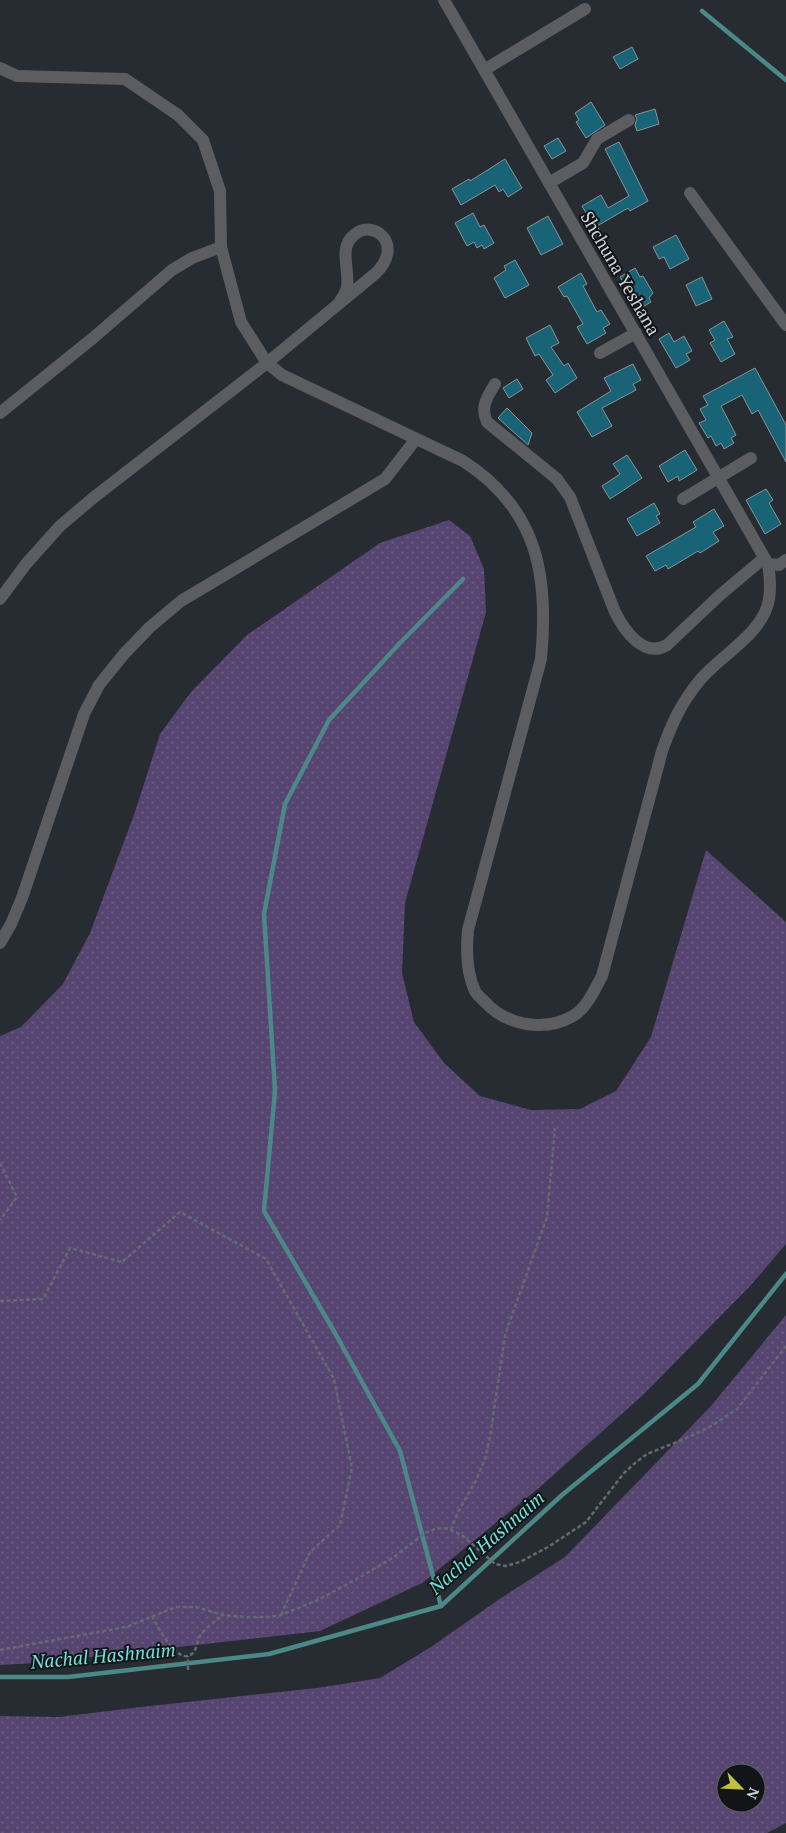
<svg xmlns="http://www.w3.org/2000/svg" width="786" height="1833" font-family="'PT Serif',serif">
	<defs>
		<pattern id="grass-dots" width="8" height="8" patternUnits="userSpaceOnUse" patternTransform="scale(1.25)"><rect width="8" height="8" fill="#564571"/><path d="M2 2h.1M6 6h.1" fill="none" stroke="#6d5f84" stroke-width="1.8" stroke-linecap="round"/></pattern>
	</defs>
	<rect width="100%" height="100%" fill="#262c32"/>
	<g fill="url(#grass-dots)" fill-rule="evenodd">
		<path d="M 449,520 L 470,536 L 484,569 L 486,612 L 405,903 L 402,973 L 414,1022 L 444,1063 L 480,1096 L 531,1110 L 580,1109 L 616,1091 L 651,1037 L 706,850 L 786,922 L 786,1244 L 751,1285 L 644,1394 L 540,1487 L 422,1583 L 320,1631 L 38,1663 L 0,1665 L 0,1036 L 21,1027 L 63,984 L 90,933 L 135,812 L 160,734 L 191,692 L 247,635 L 380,543 Z"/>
		<path d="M 786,1315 L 786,1823 L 767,1833 L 0,1833 L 0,1716 L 59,1717 L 141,1707 L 317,1688 L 380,1678 L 431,1647 L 501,1598 L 565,1557 L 711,1406 ZM 726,1773 L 756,1773 L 756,1803 L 726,1803 Z"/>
	</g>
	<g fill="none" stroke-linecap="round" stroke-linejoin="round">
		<g stroke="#4c8887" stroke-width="4.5">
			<path d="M 702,11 L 786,80"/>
			<path d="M 441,1606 L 400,1451 L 335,1333 L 264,1211 L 275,1091 L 264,914 L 285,804 L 329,720 L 399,644 L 463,579"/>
			<path d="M 0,1677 L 68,1677 L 269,1654 L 441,1606 L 562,1495 L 698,1384 L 786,1274"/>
		</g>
	</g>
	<g fill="#186375" stroke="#899397">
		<path d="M 632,47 L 638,59 L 620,69 L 613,57 Z"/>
		<path d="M 591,102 L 605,125 L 586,138 L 576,122 L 579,120 L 575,113 Z"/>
		<path d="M 655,109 L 659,124 L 637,131 L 635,125 L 637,119 L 635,115 Z"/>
		<path d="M 558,138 L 566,151 L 552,159 L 544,146 Z"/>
		<path d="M 619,142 L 648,201 L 630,211 L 628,208 L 597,226 L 611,250 L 602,255 L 582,220 L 588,216 L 582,206 L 601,195 L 608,208 L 629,196 L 605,149 Z"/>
		<path d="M 505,159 L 522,188 L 508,197 L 503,189 L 499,192 L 495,185 L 461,205 L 452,189 L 469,179 L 470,181 Z"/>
		<path d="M 473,213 L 480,227 L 484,225 L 494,243 L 484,249 L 482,245 L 477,248 L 474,242 L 467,246 L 455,223 Z"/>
		<path d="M 548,216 L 563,244 L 541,255 L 527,228 Z"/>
		<path d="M 676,235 L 689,259 L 670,269 L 664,257 L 659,259 L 653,247 Z"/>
		<path d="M 515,260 L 529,285 L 505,298 L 494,278 L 506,270 L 504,266 Z"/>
		<path d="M 635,268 L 640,277 L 643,276 L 653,293 L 649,298 L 651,302 L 639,309 L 620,277 Z"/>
		<path d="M 581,273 L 587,284 L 583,286 L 597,312 L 601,310 L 610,324 L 603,328 L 606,333 L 587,344 L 577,327 L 583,324 L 567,296 L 564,297 L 558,287 Z"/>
		<path d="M 702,277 L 712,299 L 696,306 L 686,285 Z"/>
		<path d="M 724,321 L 733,337 L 727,339 L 735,354 L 721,362 L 710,343 L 715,340 L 709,330 Z"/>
		<path d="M 550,325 L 559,343 L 551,347 L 564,366 L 568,363 L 577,378 L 555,393 L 546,380 L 553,375 L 539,354 L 535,356 L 526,338 Z"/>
		<path d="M 669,333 L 674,342 L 684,336 L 692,351 L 686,354 L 690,360 L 676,368 L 659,339 Z"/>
		<path d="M 633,364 L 641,380 L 633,384 L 636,390 L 602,408 L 612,426 L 592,437 L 577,412 L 611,391 L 604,378 Z"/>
		<path d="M 755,368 L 786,425 L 786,462 L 758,410 L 752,414 L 742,395 L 721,406 L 736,435 L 731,438 L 734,443 L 724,449 L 721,443 L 716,446 L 711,436 L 708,438 L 699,423 L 706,420 L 700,409 L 708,405 L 703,396 Z"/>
		<path d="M 517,379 L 523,389 L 509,398 L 503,388 Z"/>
		<path d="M 507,408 L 532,433 L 528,445 L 498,418 Z"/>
		<path d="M 685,450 L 697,470 L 679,481 L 678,476 L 668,482 L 659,466 Z"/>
		<path d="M 627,455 L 642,478 L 610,499 L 602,486 L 620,474 L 613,464 Z"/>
		<path d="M 766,489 L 773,500 L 769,503 L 781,524 L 765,534 L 746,500 Z"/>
		<path d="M 654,503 L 660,514 L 656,516 L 660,523 L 637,536 L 627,519 Z"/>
		<path d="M 714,509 L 724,526 L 713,532 L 719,541 L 700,553 L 698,551 L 668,569 L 666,565 L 655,571 L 646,556 L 696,527 L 693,522 Z"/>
	</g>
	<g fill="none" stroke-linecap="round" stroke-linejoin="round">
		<g stroke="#656a6f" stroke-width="2.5" stroke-dasharray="4 2.5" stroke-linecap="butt">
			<path d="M 0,1163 L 17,1197 L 0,1220"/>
			<path d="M 0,1301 L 43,1299 L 70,1248 L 122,1262 L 180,1212 L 266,1259 L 334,1379 L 352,1468 L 340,1525 L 310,1552 L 281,1615"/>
			<path d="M 451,1530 L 457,1514 L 476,1480 L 485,1459 L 490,1437 L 505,1335 L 547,1217 L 555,1128"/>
			<path d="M 152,1616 C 157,1625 178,1668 193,1653 C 197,1649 197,1641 200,1636 C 206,1627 216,1621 223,1615"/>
			<path d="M 0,1650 L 126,1627 L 176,1607 L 196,1607 L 223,1615 L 247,1617 L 270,1617 L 281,1615 L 318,1600 L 362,1576 L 394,1557 L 425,1533 L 435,1529 L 444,1528 L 451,1530 L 463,1536 L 495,1564 L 506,1566 L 520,1562 L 548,1547 L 586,1522 L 624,1473 L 635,1463 L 647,1454 L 689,1437 L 713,1425 L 737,1409 L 786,1346"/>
			<path d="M 188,1670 L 188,1656"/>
		</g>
		<g stroke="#5c5d61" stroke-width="12">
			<path d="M 0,68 L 17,76 L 125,79 L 178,115 L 203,140 L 220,191 L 221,247 L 241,322 L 267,363 L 282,375 L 463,461 C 538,509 549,576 541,659 L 468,930 C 466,951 466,972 475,991 C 477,995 482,999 485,1002 C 507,1026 545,1032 573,1016 C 587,1008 595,989 602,976 L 662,751 C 672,723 681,703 700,680 C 721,655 764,633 769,599 C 771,587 770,576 768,564 L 444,0"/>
			<path d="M 484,70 L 585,9"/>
			<path d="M 549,183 L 583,163 L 597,139 L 629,120"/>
			<path d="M 690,193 L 786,325"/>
			<path d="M 600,353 L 636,333"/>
			<path d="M 495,384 C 487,397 480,407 487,422 L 557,479 L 570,497 L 615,612 C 624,630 644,659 667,645 L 720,595 L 764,558"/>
			<path d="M 0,413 L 93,338 L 172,270 L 192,258 L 221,247"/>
			<path d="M 683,499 L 751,458"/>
			<path d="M 768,564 L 779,565 L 786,560"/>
			<path d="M 0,599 L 26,564 L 60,526 L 93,498 L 267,363 L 376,273 C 405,244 373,218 354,235 C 338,248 350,270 347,287 C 346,292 343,297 340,301"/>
			<path d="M 0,943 L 11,924 L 22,898 L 84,714 L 99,685 L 124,654 L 150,627 L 181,601 L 385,479 L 416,439"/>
		</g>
	</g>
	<g text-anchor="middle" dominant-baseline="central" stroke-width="4" stroke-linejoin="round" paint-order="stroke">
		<g font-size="18" fill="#d0d4d8" stroke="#121417">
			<text transform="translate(621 273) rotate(60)">Shchuna Yeshana</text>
		</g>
		<g font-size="19" font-style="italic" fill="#71e3dd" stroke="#121417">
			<text transform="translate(486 1542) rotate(-41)">Nachal Hashnaim</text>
			<text transform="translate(103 1655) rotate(-5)">Nachal Hashnaim</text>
		</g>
	</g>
	<g transform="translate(741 1788) rotate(114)"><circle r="24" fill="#121417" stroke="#5e6164"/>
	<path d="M0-4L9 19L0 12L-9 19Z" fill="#c1be40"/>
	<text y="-8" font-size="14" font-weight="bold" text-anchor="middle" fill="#d0d4d8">N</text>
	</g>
</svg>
